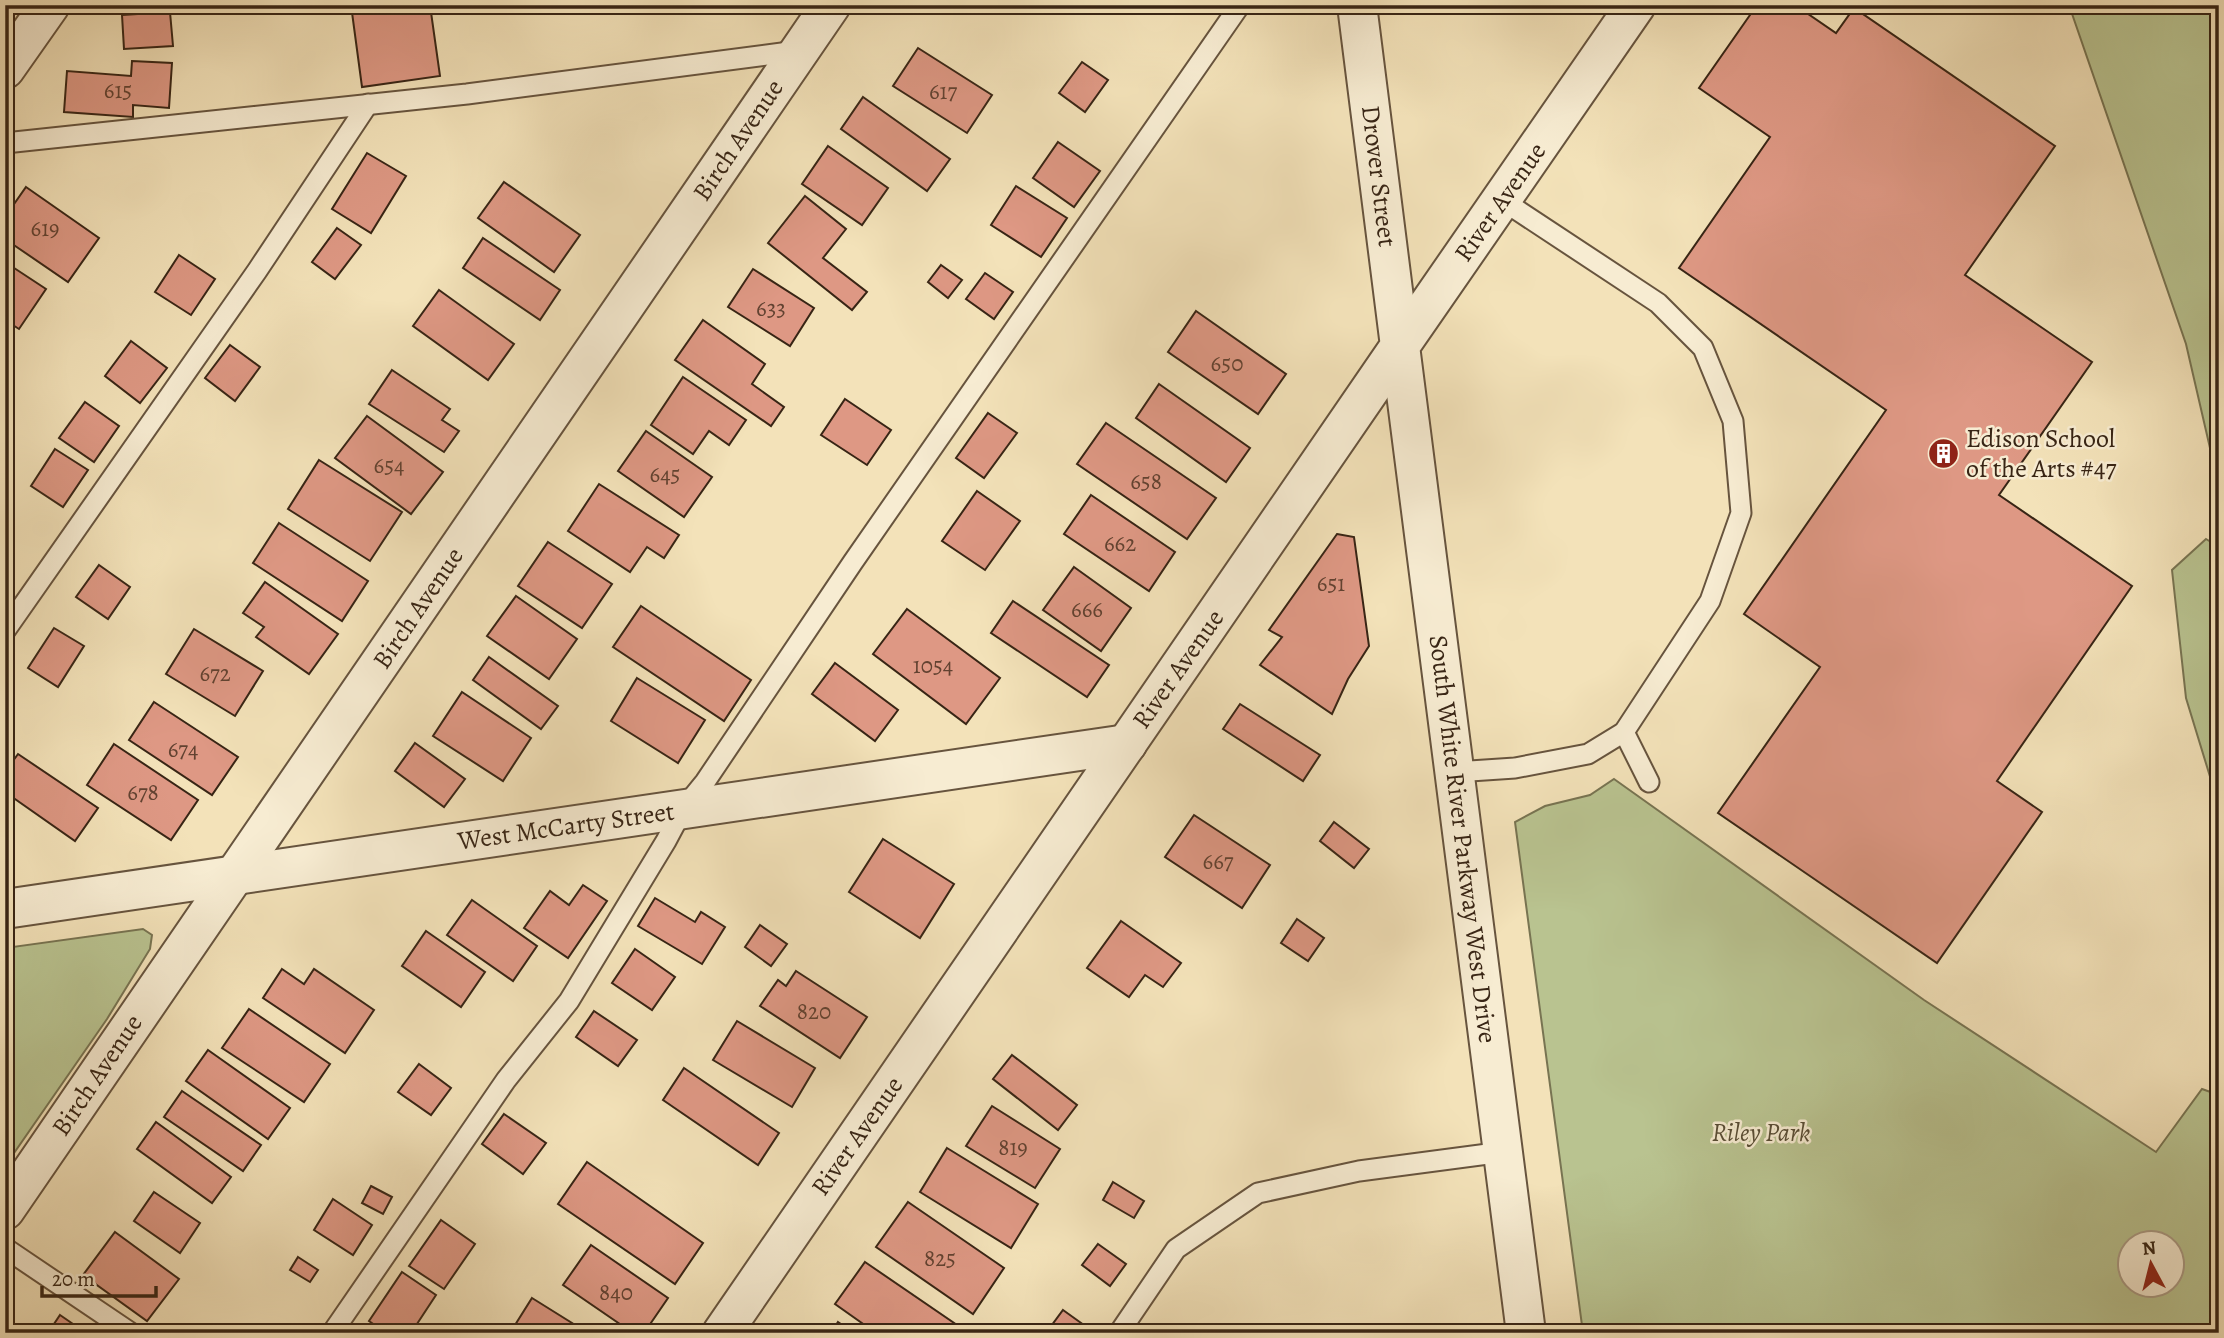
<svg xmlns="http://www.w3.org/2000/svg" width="2224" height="1338" font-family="Alegreya,serif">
	<rect width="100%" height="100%" fill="#f3e2b9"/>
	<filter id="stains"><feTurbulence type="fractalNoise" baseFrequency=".00286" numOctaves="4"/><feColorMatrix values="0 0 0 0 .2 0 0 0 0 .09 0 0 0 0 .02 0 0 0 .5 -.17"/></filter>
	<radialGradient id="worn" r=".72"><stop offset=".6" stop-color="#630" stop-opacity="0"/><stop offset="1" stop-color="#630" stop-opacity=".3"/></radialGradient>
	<g fill="#b9c390" stroke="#787452" stroke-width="2" fill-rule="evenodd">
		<path d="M 2069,5 L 2219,5 L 2219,487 L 2186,344 Z"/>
		<path d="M 2206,539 L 2219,547 L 2219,806 L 2186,698 L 2172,570 Z"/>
		<path d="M 1614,779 L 1924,1000 L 2156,1152 L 2202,1089 L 2219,1095 L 2219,1333 L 1583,1333 L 1515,822 L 1545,806 L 1590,795 ZM 2130,1244 L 2172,1244 L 2172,1286 L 2130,1286 Z"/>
		<path d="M 143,929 L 152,935 L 150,949 L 107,1019 L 5,1166 L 5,948 Z"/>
	</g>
	<g fill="#de9884" stroke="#382515" stroke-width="2">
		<path d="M 351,5 L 430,5 L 440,76 L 362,87 Z"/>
		<path d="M 1757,5 L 1795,5 L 1836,33 L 1854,8 L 2055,146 L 1965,275 L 2092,362 L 1999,495 L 2132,586 L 1997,781 L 2042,812 L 1937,963 L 1718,813 L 1820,667 L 1744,614 L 1886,410 L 1679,268 L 1770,137 L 1699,88 Z"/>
		<path d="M 170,12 L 173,46 L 124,49 L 122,15 Z"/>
		<path d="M 918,48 L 992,95 L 967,133 L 893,86 Z"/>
		<path d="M 132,61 L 172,63 L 169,108 L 133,105 L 133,117 L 64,112 L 67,71 L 131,76 Z"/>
		<path d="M 1082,62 L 1108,80 L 1085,112 L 1059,93 Z"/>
		<path d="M 863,97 L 950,159 L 927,191 L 841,129 Z"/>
		<path d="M 1058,142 L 1100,171 L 1074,207 L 1033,178 Z"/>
		<path d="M 828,146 L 888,188 L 862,225 L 802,184 Z"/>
		<path d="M 367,153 L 406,176 L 371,233 L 332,209 Z"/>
		<path d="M 504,182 L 580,235 L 554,272 L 478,218 Z"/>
		<path d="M 1016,186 L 1067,218 L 1041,257 L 991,225 Z"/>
		<path d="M 26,187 L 99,238 L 68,282 L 5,239 L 5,217 Z"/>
		<path d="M 805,196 L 846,229 L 823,258 L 867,292 L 852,310 L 768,243 Z"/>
		<path d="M 337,228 L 361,245 L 335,279 L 312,262 Z"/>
		<path d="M 483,238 L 560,290 L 540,320 L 463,268 Z"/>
		<path d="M 179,255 L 215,279 L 191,315 L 155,292 Z"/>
		<path d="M 5,262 L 46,289 L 19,329 L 5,320 Z"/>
		<path d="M 941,265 L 962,280 L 948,298 L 928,282 Z"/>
		<path d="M 753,269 L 814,308 L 790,346 L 728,307 Z"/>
		<path d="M 985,273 L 1013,292 L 994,319 L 966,299 Z"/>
		<path d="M 439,290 L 514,344 L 488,380 L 413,326 Z"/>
		<path d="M 1196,311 L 1286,374 L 1258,414 L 1168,352 Z"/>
		<path d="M 703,320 L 765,364 L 752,384 L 784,407 L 771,426 L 675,360 Z"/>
		<path d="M 131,341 L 167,368 L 140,403 L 105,376 Z"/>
		<path d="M 230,345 L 260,367 L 235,401 L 205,378 Z"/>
		<path d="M 392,370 L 450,409 L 442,420 L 459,431 L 444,452 L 369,404 Z"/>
		<path d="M 683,377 L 746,420 L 729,445 L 709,431 L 693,454 L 651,425 Z"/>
		<path d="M 1159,384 L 1250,448 L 1226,482 L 1136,418 Z"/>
		<path d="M 845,399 L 891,430 L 867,465 L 821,435 Z"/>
		<path d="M 85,402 L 119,426 L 94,462 L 59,438 Z"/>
		<path d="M 988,413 L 1017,433 L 984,478 L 956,458 Z"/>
		<path d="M 367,416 L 443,472 L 411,514 L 335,458 Z"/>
		<path d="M 1106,423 L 1216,498 L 1187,539 L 1077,464 Z"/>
		<path d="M 646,431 L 712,477 L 684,517 L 618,471 Z"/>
		<path d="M 55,449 L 88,470 L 63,507 L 31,486 Z"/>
		<path d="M 319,460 L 402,512 L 370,561 L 288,509 Z"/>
		<path d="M 599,484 L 679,535 L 664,558 L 647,547 L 630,572 L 568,531 Z"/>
		<path d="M 977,491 L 1020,521 L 985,570 L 942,541 Z"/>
		<path d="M 1091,495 L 1175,552 L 1149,591 L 1064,534 Z"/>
		<path d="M 279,523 L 368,581 L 342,621 L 253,563 Z"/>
		<path d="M 1337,534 L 1354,537 L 1369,646 L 1348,679 L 1332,714 L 1260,665 L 1282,637 L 1269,630 Z"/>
		<path d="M 548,542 L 612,584 L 582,628 L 518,586 Z"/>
		<path d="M 99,565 L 130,587 L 108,619 L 76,597 Z"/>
		<path d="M 1074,567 L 1131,608 L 1101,651 L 1043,610 Z"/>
		<path d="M 265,582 L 338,634 L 309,674 L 256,637 L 264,627 L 243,613 Z"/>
		<path d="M 516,596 L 577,639 L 549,679 L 487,636 Z"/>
		<path d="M 1013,601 L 1109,665 L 1087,697 L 991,633 Z"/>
		<path d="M 641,606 L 751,680 L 724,721 L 613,647 Z"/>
		<path d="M 907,609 L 1000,678 L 966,724 L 873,654 Z"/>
		<path d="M 54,628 L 84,646 L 58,687 L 28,668 Z"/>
		<path d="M 194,629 L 263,671 L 235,716 L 166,674 Z"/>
		<path d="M 489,657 L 558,706 L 541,729 L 473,680 Z"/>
		<path d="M 835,663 L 898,710 L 875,741 L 812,694 Z"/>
		<path d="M 637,678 L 705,720 L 678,763 L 611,721 Z"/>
		<path d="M 462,692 L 531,738 L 503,781 L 433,736 Z"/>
		<path d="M 154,702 L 238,757 L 212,795 L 129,740 Z"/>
		<path d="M 1240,704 L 1320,755 L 1303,781 L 1223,729 Z"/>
		<path d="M 415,743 L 465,779 L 444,807 L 395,771 Z"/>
		<path d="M 114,744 L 198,800 L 171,840 L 87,785 Z"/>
		<path d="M 18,754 L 98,808 L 75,841 L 5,792 L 5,772 Z"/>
		<path d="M 1194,815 L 1270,865 L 1242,908 L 1165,857 Z"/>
		<path d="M 1334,822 L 1369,849 L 1354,868 L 1320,841 Z"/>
		<path d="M 883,839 L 954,884 L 920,938 L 849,892 Z"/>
		<path d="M 583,885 L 607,901 L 568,958 L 524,928 L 550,891 L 569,905 Z"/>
		<path d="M 655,898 L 695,922 L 701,912 L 725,927 L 702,964 L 638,926 Z"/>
		<path d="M 472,900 L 537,946 L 513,981 L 447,935 Z"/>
		<path d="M 1297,919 L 1324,938 L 1308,961 L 1281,943 Z"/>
		<path d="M 1121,921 L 1181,963 L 1163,987 L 1145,975 L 1129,997 L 1087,968 Z"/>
		<path d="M 760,925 L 787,944 L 771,966 L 745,947 Z"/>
		<path d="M 426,931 L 485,972 L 461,1007 L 402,966 Z"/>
		<path d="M 635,949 L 675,977 L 652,1010 L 612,983 Z"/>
		<path d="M 282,969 L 304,984 L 314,969 L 374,1010 L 345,1053 L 263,998 Z"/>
		<path d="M 796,971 L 867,1017 L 840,1058 L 760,1006 L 778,980 L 786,986 Z"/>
		<path d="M 249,1009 L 330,1064 L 304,1102 L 222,1048 Z"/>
		<path d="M 594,1011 L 637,1040 L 618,1066 L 576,1037 Z"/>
		<path d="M 737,1021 L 815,1068 L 792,1107 L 713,1060 Z"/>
		<path d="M 208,1050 L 290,1108 L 268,1139 L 186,1081 Z"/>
		<path d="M 1012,1055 L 1077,1105 L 1058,1130 L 993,1079 Z"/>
		<path d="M 419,1064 L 451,1088 L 431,1115 L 398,1092 Z"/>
		<path d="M 684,1068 L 779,1133 L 758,1165 L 663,1100 Z"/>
		<path d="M 182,1091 L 261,1145 L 243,1171 L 164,1117 Z"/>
		<path d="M 992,1106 L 1060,1149 L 1035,1188 L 966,1146 Z"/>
		<path d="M 504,1114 L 546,1143 L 523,1174 L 482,1144 Z"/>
		<path d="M 156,1122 L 231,1177 L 212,1203 L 137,1149 Z"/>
		<path d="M 947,1148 L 1038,1204 L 1011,1248 L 920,1192 Z"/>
		<path d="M 587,1162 L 703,1243 L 675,1284 L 558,1204 Z"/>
		<path d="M 1113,1182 L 1144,1201 L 1134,1218 L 1103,1200 Z"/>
		<path d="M 371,1186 L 392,1197 L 383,1214 L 362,1203 Z"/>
		<path d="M 154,1192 L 200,1223 L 180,1253 L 134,1221 Z"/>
		<path d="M 333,1199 L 372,1225 L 353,1255 L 314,1230 Z"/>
		<path d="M 908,1202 L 1004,1268 L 973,1314 L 876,1247 Z"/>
		<path d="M 441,1220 L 475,1244 L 444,1289 L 409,1266 Z"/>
		<path d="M 115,1232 L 179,1279 L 147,1321 L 83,1275 Z"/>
		<path d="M 1098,1244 L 1126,1264 L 1110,1286 L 1082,1265 Z"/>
		<path d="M 591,1245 L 668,1298 L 644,1333 L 633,1333 L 563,1285 Z"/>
		<path d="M 298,1257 L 318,1270 L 310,1282 L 290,1270 Z"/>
		<path d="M 865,1262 L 957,1325 L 951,1333 L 876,1333 L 835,1304 Z"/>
		<path d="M 402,1272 L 436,1295 L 411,1333 L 386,1333 L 369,1321 Z"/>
		<path d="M 532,1298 L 588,1333 L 510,1333 Z"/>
		<path d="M 1063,1310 L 1095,1333 L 1046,1333 Z"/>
		<path d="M 60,1315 L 86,1333 L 48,1333 Z"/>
		<path d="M 838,1322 L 854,1333 L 831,1333 Z"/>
	</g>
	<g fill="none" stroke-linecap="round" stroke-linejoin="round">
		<defs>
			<g id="service">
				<path d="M 5,143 L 467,94 L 797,51"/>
				<path d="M 5,631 L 257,271 L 368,104"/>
				<path d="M 1624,732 L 1649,782"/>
				<path d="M 1455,772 L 1515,768 L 1588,754 L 1624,732 L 1710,601 L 1741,513 L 1733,421 L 1703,348 L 1658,303 L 1502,200"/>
				<path d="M 5,1248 L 131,1333"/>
				<path d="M 332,1333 L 506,1080 L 569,1001 L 666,841 L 683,809 L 705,782 L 853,562 L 1240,5"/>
				<path d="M 1119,1333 L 1176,1249 L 1258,1193 L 1359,1171 L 1503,1152"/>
			</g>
			<g id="minor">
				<path d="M 5,69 L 50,5"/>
				<path d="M 5,909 L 1127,744"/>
				<path d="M 5,1210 L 831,5"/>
				<path d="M 722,1333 L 1400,346 L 1357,5"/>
			</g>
			<path id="tertiary" d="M 1526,1333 L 1400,346 L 1636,5"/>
		</defs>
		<use href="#service" stroke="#67543e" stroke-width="23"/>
		<use href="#minor" stroke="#67543e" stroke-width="42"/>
		<use href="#tertiary" stroke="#67543e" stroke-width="42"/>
		<use href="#service" stroke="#f7ecd2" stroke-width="19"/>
		<use href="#minor" stroke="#f7ecd2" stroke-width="38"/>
		<use href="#tertiary" stroke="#f7ecd2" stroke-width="38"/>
	</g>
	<defs>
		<symbol id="building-disc" viewBox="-11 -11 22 22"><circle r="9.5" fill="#8f2418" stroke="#f7ecd2"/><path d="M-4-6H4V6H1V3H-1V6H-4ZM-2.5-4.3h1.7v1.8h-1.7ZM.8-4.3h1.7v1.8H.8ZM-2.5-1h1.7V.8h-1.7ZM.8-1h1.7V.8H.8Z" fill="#fff"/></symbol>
	</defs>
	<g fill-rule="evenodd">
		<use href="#building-disc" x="1926" y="436" width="35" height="35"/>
	</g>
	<g text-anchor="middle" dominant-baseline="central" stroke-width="5" stroke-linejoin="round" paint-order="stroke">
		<g font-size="23" fill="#624231">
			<text x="118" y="90">615</text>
			<text x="943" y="91">617</text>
			<text x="45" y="228">619</text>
			<text x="771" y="308">633</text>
			<text x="1227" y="363">650</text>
			<text x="389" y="465">654</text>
			<text x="665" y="474">645</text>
			<text x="1146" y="481">658</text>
			<text x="1120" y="543">662</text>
			<text x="1331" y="583">651</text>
			<text x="1087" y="609">666</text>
			<text x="933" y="665">1054</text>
			<text x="215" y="673">672</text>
			<text x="183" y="749">674</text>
			<text x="143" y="792">678</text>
			<text x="1218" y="861">667</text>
			<text x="814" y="1011">820</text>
			<text x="1013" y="1147">819</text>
			<text x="940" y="1258">825</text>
			<text x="616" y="1292">840</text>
		</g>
		<g font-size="26" fill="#382515" stroke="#f7ecd2">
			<text transform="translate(738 140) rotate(-56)">Birch Avenue</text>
			<text transform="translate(1379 176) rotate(83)">Drover Street</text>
			<text transform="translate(1500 202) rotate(-55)">River Avenue</text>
			<text transform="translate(418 608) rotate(-56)">Birch Avenue</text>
			<text transform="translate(1178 669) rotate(-55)">River Avenue</text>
			<text transform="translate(566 826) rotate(-8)">West McCarty Street</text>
			<text transform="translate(1463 839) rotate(83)">South White River Parkway West Drive</text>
			<text transform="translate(97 1075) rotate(-56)">Birch Avenue</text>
			<text transform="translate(857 1136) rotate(-55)">River Avenue</text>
		</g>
		<g font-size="26" fill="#382515" stroke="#f7ecd2" text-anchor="start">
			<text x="1966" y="438">Edison School<tspan x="1966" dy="30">of the Arts #47</tspan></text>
		</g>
		<g font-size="26" font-style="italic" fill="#584c34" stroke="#f7ecd2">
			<text x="1761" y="1132">Riley Park</text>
		</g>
	</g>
	<rect width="2224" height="1338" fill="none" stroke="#f3e2b9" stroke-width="28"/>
	<rect x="7" y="7" width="2210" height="1324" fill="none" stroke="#382515" stroke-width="3.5"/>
	<rect x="14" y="14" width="2196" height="1310" fill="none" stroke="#382515" stroke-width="2"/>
	<g transform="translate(2151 1264) rotate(353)"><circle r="33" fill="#f7ecd2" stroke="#ab9c86" stroke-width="2"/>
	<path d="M0-5L12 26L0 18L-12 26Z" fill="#8f2418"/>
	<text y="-10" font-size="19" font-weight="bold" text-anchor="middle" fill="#382515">N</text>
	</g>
	<path d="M42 1286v10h114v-10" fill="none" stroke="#382515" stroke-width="3.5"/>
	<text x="52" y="1286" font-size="21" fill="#382515" stroke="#f7ecd2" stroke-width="5" paint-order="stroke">20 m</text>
	<rect width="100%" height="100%" filter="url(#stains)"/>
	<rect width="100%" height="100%" fill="url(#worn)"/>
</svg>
